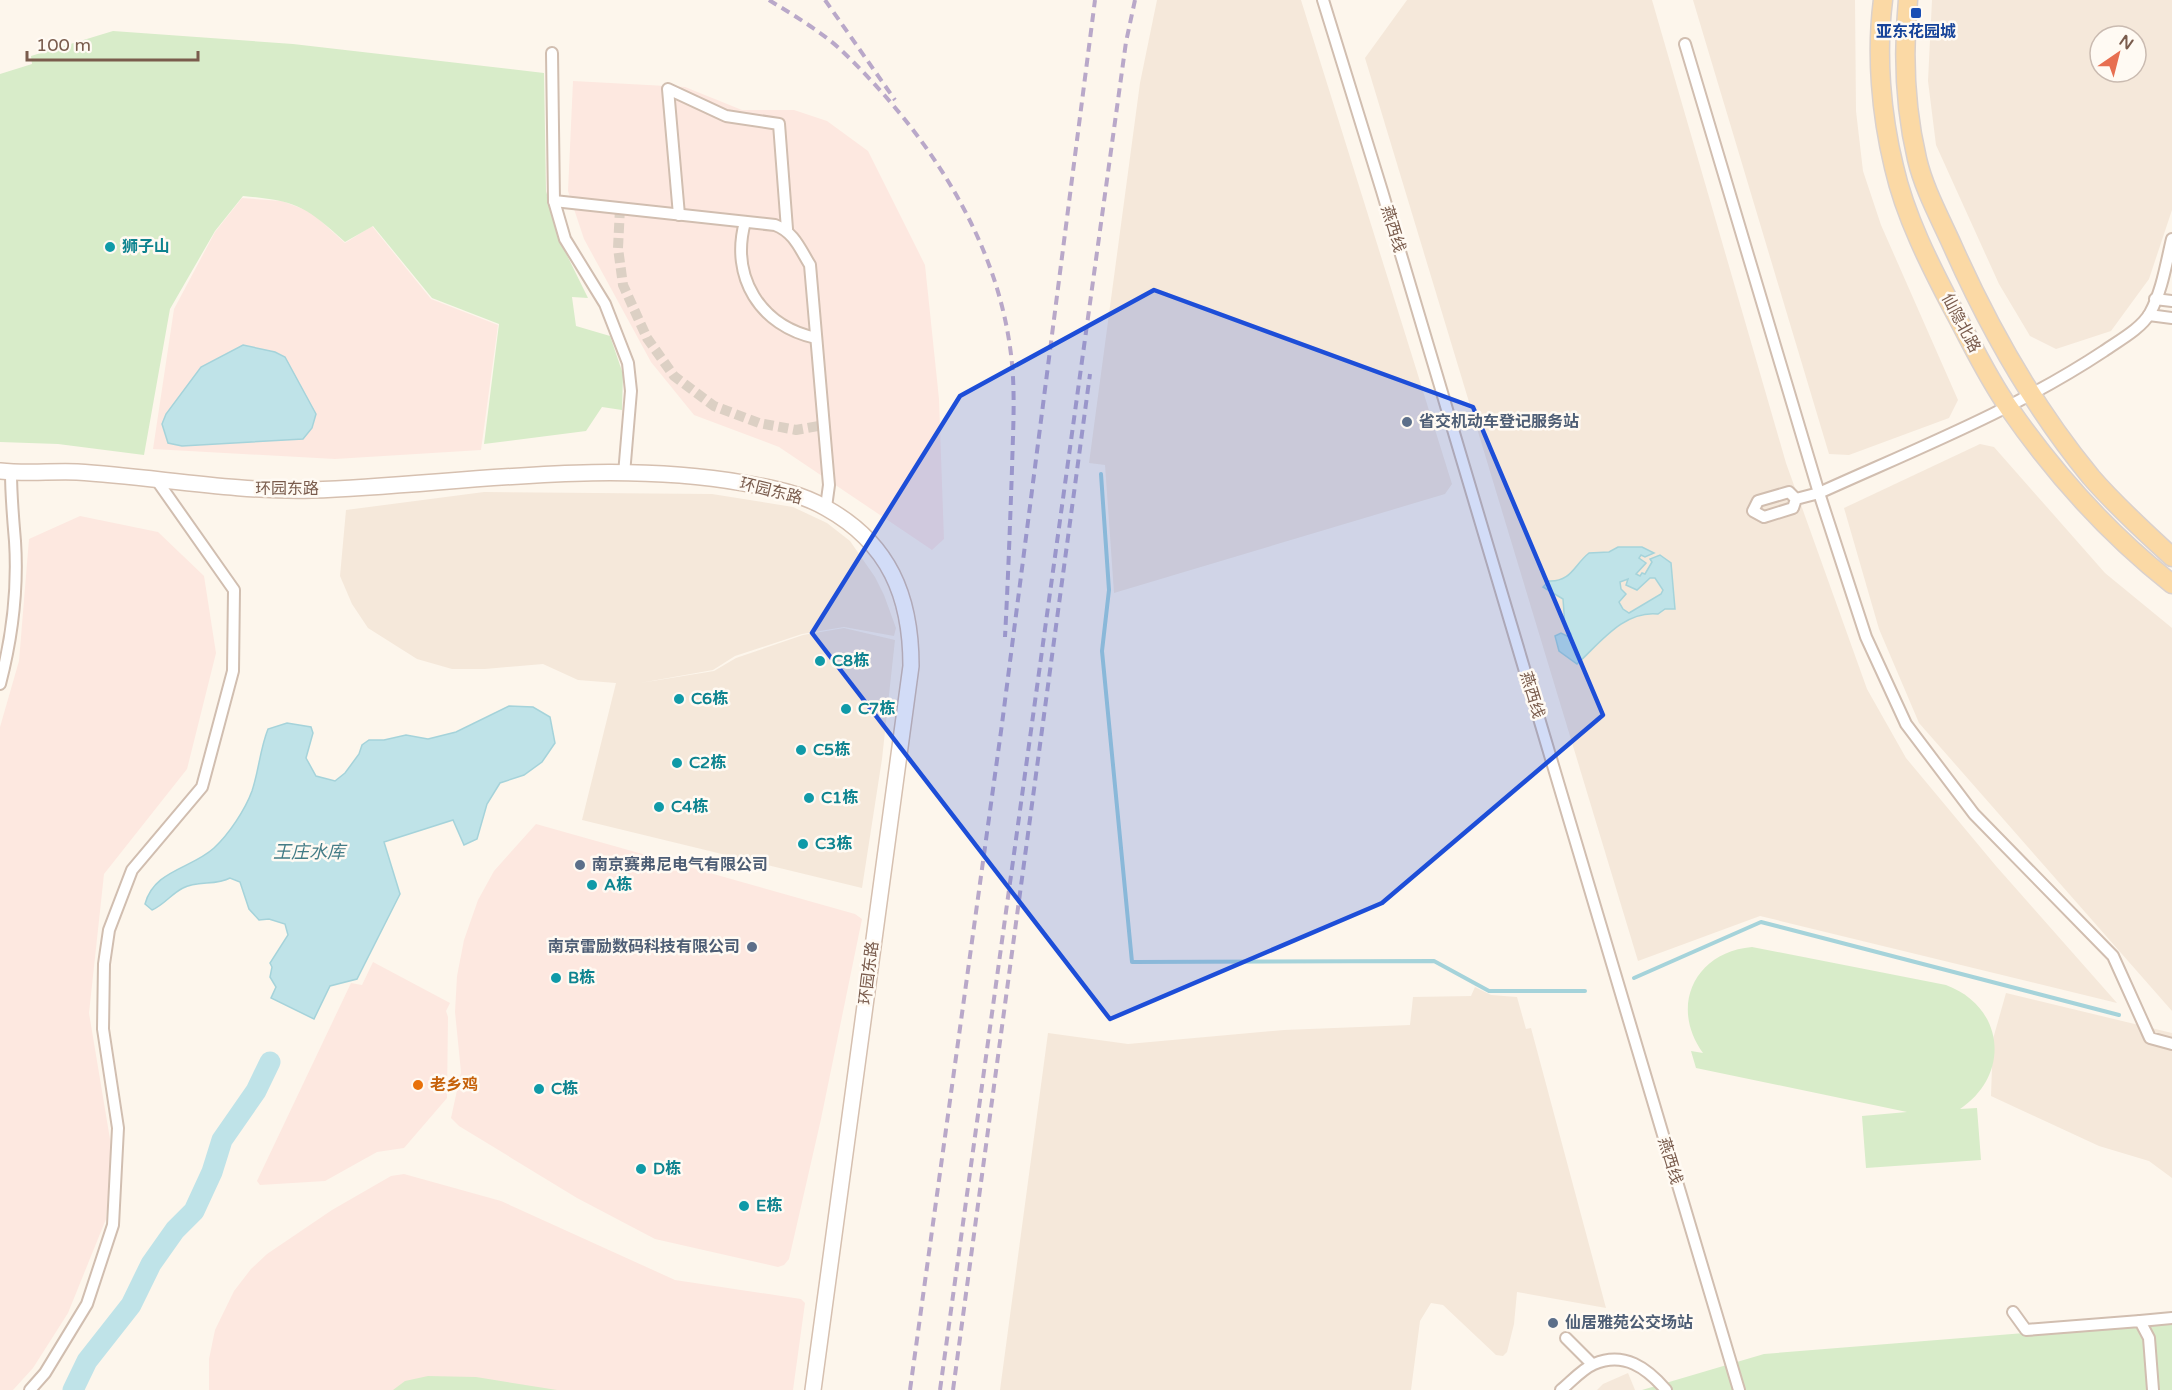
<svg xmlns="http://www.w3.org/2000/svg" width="2172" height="1390" font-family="'Varela Round','Noto Sans SC',sans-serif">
	<rect width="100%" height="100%" fill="#fdf6ec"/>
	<g fill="#f5e8da" fill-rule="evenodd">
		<path d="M 1157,0 L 1301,0 L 1452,484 L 1445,494 L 1114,593 L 1105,465 L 1089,463 L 1140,83 Z"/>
		<path d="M 1407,0 L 1652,0 L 1786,463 L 1867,689 L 1906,758 L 1996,866 L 2117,1003 L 1760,916 L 1638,961 L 1365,58 Z"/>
		<path d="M 1693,0 L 1855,0 L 1856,111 L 1863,171 L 1881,225 L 1958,400 L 1949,418 L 1849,455 L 1829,454 Z"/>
		<path d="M 1932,0 L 2172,0 L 2172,210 L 2149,279 L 2111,331 L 2056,349 L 2030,336 L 1999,284 L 1936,145 L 1928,81 ZM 2100,36 L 2136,36 L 2136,72 L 2100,72 Z"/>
		<path d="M 1980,444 L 1994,447 L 2105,573 L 2172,628 L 2172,1011 L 1919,723 L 1879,629 L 1844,508 Z"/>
		<path d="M 484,492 L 712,494 L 793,507 L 827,523 L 850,541 L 875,577 L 884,595 L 896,628 L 894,636 L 844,627 L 802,634 L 735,656 L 713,670 L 640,683 L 714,671 L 736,658 L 803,635 L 844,628 L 895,640 L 882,759 L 862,888 L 582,820 L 616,683 L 578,680 L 543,664 L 485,669 L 452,669 L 417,659 L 368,628 L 352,604 L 340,576 L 346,510 Z"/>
		<path d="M 1475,987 L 1491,995 L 1517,997 L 1526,1029 L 1531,1028 L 1606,1308 L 1517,1292 L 1514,1324 L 1507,1352 L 1503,1356 L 1496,1355 L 1443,1305 L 1431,1303 L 1420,1321 L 1411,1390 L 1000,1390 L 1048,1033 L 1128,1044 L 1284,1030 L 1410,1025 L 1413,997 L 1471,996 Z"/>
		<path d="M 2006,993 L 2172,1033 L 2172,1178 L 2149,1161 L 2099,1146 L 1991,1096 L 1993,1039 Z"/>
		<path d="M 1628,1373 L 1635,1390 L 1597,1390 L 1603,1384 Z"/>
	</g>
	<g fill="#fde8e0">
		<path d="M 573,81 L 685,87 L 742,110 L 794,110 L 827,121 L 868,151 L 925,265 L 939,399 L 944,539 L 932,550 L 779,447 L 694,415 L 651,362 L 584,239 L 568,191 Z"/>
		<path d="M 242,198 L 282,201 L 311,212 L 345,243 L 372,226 L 431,299 L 498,325 L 481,450 L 335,459 L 153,449 L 174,309 L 215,232 Z"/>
		<path d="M 80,516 L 158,532 L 204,576 L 216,653 L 187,769 L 104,874 L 89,1013 L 112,1151 L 106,1219 L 68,1313 L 33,1368 L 13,1390 L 0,1390 L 0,727 L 19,661 L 29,539 Z"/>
		<path d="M 536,824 L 855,914 L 862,919 L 821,1119 L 789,1259 L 784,1265 L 778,1267 L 655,1239 L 577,1198 L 459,1126 L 451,1118 L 461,1072 L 455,1012 L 457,976 L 464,940 L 478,900 L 494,871 Z"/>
		<path d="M 373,962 L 450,1003 L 446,1011 L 448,1017 L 447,1098 L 404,1148 L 377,1152 L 325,1181 L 260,1185 L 257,1181 L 351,983 L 362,985 Z"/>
		<path d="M 404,1174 L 501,1201 L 675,1280 L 801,1299 L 805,1303 L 793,1390 L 209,1390 L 209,1359 L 215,1330 L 234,1291 L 251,1269 L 267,1254 L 332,1210 L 391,1176 Z"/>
	</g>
	<g fill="#d8ecc9">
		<path d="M 113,31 L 293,44 L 544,73 L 546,191 L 560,241 L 588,298 L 572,297 L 576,326 L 610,336 L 623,374 L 622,410 L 602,407 L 586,431 L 484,444 L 499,324 L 432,298 L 373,226 L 345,242 C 305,206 297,201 243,196 L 215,231 L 170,309 L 144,455 L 58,444 L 0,442 L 0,74 L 32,64 L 31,56 Z"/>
		<path d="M 1752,947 L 1946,985 C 2005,1007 2011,1075 1960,1109 L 1977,1108 L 1981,1160 L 1866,1168 L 1862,1116 L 1907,1112 L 1696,1068 L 1691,1051 L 1703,1053 C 1669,1006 1695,952 1752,947 Z"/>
		<path d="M 2172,1321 L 2172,1390 L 1642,1390 L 1764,1354 Z"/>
		<path d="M 428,1376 L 476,1377 L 557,1390 L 393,1390 L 405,1381 Z"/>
	</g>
	<g fill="#bfe3e8" stroke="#a5d3da" stroke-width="1.5" fill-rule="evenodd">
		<path d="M 243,345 L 275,352 L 285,357 L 316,414 L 312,428 L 303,439 L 182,446 L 168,443 L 162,424 L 166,414 L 201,367 Z"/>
		<path d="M 1618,547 L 1642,547 L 1654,553 L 1645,557 L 1641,555 L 1639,558 L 1646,563 L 1636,574 L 1640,576 L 1642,573 L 1645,574 L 1652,562 L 1650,559 L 1660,555 L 1671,563 L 1675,609 L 1665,609 L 1658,614 C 1624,610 1600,643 1577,664 L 1559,651 L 1555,636 L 1561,633 L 1569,637 L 1571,634 L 1565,626 L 1563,599 L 1543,587 L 1549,581 C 1571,582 1574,565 1589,553 L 1609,552 ZM 1650,578 L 1655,578 L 1663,590 L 1661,594 L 1629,613 L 1623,609 L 1619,602 L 1626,594 L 1621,589 L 1620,582 L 1628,579 L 1626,585 L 1637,590 Z"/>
		<path d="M 509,706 L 533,707 L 550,717 L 555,743 L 542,762 L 524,775 L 500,783 L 487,804 L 477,839 L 464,845 L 453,820 L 384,842 L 400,894 L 357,979 L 330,986 L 314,1019 L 271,998 L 276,987 L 270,977 L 272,967 L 270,963 L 288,935 L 285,924 L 269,919 L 259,920 L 249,909 L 240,882 L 230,878 C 216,886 197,880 183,888 C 171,894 164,905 152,910 L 145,904 C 154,870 191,869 214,848 C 229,834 245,810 252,791 C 259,770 260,749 268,729 L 287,723 L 311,727 L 313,733 L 306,758 L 316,776 L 335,781 L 345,773 L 359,754 L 362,745 L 369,740 L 384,740 L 406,735 L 428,739 L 456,732 Z"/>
	</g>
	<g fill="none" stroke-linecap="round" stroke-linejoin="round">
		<g stroke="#a5d3da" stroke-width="4">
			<path d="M 1101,474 L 1109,590 L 1102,651 L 1132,962 L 1434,961 L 1489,991 L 1585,991"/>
			<path d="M 1634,978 L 1761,922 L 2119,1015"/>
		</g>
		<path stroke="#bfe3e8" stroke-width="21" d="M 73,1390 L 87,1361 L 131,1305 L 151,1264 L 175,1230 L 194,1211 L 212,1172 L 222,1140 L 256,1091 L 270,1062"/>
		<path stroke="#dcd0c4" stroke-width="10" stroke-dasharray="10 5" stroke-linecap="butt" d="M 620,208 L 618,248 L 623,285 L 647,338 L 674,376 L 714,406 L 759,423 L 796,430 L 824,425"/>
		<defs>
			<g id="street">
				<path d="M 1323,0 L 1382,191 L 1739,1390"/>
				<path d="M 1685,44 L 1819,493 L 1796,499 L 1789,492 L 1758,501 L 1753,511 L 1764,517 L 1793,508 L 1796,499"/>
				<path d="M 552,53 L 554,201 L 775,225 C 794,232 800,249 810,265 L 829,485 L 826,507"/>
				<path d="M 554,201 L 565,239 L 605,304 L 628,363 L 631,391 L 624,474"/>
				<path d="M 679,215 L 668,89 L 726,116 L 779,124 L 787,229"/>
				<path d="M 745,222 C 730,277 760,326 816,338"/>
				<path d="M 2172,239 C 2166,264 2162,291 2150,313 C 2141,329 2118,341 2104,351 C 2015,410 1916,449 1819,493 L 1866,637 L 1906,724 L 1974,814 L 2113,956 L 2150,1038 L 2172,1044"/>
				<path d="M 2155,299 L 2172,301"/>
				<path d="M 2149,315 L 2172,318"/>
				<path d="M 0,684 C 12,638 18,588 15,541 C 13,518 11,496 11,472"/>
				<path d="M 2013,1312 L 2026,1330 L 2140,1321 L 2149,1338 L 2153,1390"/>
				<path d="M 2140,1321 L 2172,1318"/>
				<path d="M 1566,1338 L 1592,1364"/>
				<path d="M 30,1390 L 45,1373 L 87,1304 L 113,1225 L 118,1128 L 103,1029 L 104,964 L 109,930 L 132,870 L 202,787 L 233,671 L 234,590 L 158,482"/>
				<path d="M 1561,1390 C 1571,1382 1582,1369 1594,1364 C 1624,1351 1647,1368 1666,1390"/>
			</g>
			<path id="secondary" d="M 0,471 C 26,474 51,471 77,472 C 156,477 233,492 312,490 C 455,485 601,458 743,483 C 772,488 800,493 826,508 C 889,543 911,596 911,666 L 813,1390"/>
			<g id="primary">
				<path d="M 1883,0 C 1876,54 1881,114 1894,167 C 1905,216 1930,265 1953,309 C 1971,342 1987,377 2009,408 C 2054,473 2110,535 2172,584"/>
				<path d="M 1908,0 C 1903,52 1905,108 1917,159 C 1924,189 1940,218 1953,247 C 1989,328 2035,409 2091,477 C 2116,506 2144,531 2172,557"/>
			</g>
		</defs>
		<use href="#street" stroke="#d1beb0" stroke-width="14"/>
		<use href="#secondary" stroke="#d6c0b0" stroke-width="18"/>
		<use href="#primary" stroke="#dad1cd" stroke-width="21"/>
		<use href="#street" stroke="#fff" stroke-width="10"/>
		<use href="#secondary" stroke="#fff" stroke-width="15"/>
		<use href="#primary" stroke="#fbd9a5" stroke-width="18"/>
		<g stroke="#b9a8c9" stroke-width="4" stroke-dasharray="9 6" stroke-linecap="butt">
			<path d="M 769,0 C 793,15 819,30 840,49 C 923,128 994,232 1010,347 C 1016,387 1013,428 1012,469 C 1010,525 1008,581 1005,637"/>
			<path d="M 825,0 L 895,100"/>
			<path d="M 910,1390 L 1002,724 L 1095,0"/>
			<path d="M 940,1390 L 1126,42 L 1135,0"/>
			<path d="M 953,1390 L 1090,374"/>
		</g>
	</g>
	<path fill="#1d4ed8" fill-opacity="0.2" stroke="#1d4ed8" stroke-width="4.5" stroke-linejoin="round" d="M 1154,290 L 1473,407 L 1603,715 L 1382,903 L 1110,1019 L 812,633 L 960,396 Z"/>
	<rect fill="#1a4fb4" stroke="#fffaf3" stroke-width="2" x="1910" y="7" width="12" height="12" rx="3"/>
	<g fill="#0f9aa8" stroke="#fffaf3" stroke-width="2">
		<circle cx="110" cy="247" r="6"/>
		<circle cx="820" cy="661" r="6"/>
		<circle cx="679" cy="699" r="6"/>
		<circle cx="846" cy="709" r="6"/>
		<circle cx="801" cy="750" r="6"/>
		<circle cx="677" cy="763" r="6"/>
		<circle cx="809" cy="798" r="6"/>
		<circle cx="659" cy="807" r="6"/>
		<circle cx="803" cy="844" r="6"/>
		<circle cx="592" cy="885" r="6"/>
		<circle cx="556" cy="978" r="6"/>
		<circle cx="539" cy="1089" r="6"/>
		<circle cx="641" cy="1169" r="6"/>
		<circle cx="744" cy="1206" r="6"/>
	</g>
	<g fill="#5c6f8a" stroke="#fffaf3" stroke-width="2">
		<circle cx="1407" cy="422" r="6"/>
		<circle cx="580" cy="865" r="6"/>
		<circle cx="752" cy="947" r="6"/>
		<circle cx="1553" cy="1323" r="6"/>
	</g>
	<circle fill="#e8710a" stroke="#fffaf3" stroke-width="2" cx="418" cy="1085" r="6"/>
	<g text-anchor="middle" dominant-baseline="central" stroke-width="5" stroke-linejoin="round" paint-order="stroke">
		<g font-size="16" font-weight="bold" fill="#164399" stroke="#fffaf3">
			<text x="1916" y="32">亚东花园城</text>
		</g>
		<g font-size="16" fill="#7a5c4d" stroke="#fffaf3">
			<text transform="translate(1393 229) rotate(73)">燕西线</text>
			<text transform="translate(1961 323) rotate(62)">仙隐北路</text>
			<text x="287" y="489">环园东路</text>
			<text transform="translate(771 491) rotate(14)">环园东路</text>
			<text transform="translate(1532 695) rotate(73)">燕西线</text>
			<text transform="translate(869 973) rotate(-83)">环园东路</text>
			<text transform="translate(1670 1161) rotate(73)">燕西线</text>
		</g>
		<g font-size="16" font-weight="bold" fill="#0d838f" stroke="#fffaf3" text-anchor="start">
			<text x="122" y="247">狮子山</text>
			<text x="832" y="661">C8栋</text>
			<text x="691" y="699">C6栋</text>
			<text x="858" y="709">C7栋</text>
			<text x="813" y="750">C5栋</text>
			<text x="689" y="763">C2栋</text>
			<text x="821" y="798">C1栋</text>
			<text x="671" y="807">C4栋</text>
			<text x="815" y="844">C3栋</text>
			<text x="604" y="885">A栋</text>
			<text x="568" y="978">B栋</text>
			<text x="551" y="1089">C栋</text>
			<text x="653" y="1169">D栋</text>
			<text x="756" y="1206">E栋</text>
		</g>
		<g font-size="16" font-weight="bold" fill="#4e5e75" stroke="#fffaf3" text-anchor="start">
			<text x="1419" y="422">省交机动车登记服务站</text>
			<text x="592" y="865">南京赛弗尼电气有限公司</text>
			<text x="740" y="947" text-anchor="end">南京雷励数码科技有限公司</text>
			<text x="1565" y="1323">仙居雅苑公交场站</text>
		</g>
		<g font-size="16" font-weight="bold" fill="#c56008" stroke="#fffaf3" text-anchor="start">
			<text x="430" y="1085">老乡鸡</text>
		</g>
		<g font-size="18" font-style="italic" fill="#437c86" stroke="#fffaf3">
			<text x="309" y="852">王庄水库</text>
		</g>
	</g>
	<g transform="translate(2118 54) rotate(35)"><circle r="28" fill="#fffaf3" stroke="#cabbb1" stroke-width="1.5"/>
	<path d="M0-4.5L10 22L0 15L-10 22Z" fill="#e76f51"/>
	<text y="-9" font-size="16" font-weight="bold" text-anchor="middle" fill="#7a5c4d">N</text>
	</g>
	<path d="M27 51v9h171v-9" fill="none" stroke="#7a5c4d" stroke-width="3"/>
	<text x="36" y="51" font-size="18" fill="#7a5c4d" stroke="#fffaf3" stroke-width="4.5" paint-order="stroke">100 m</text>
</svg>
